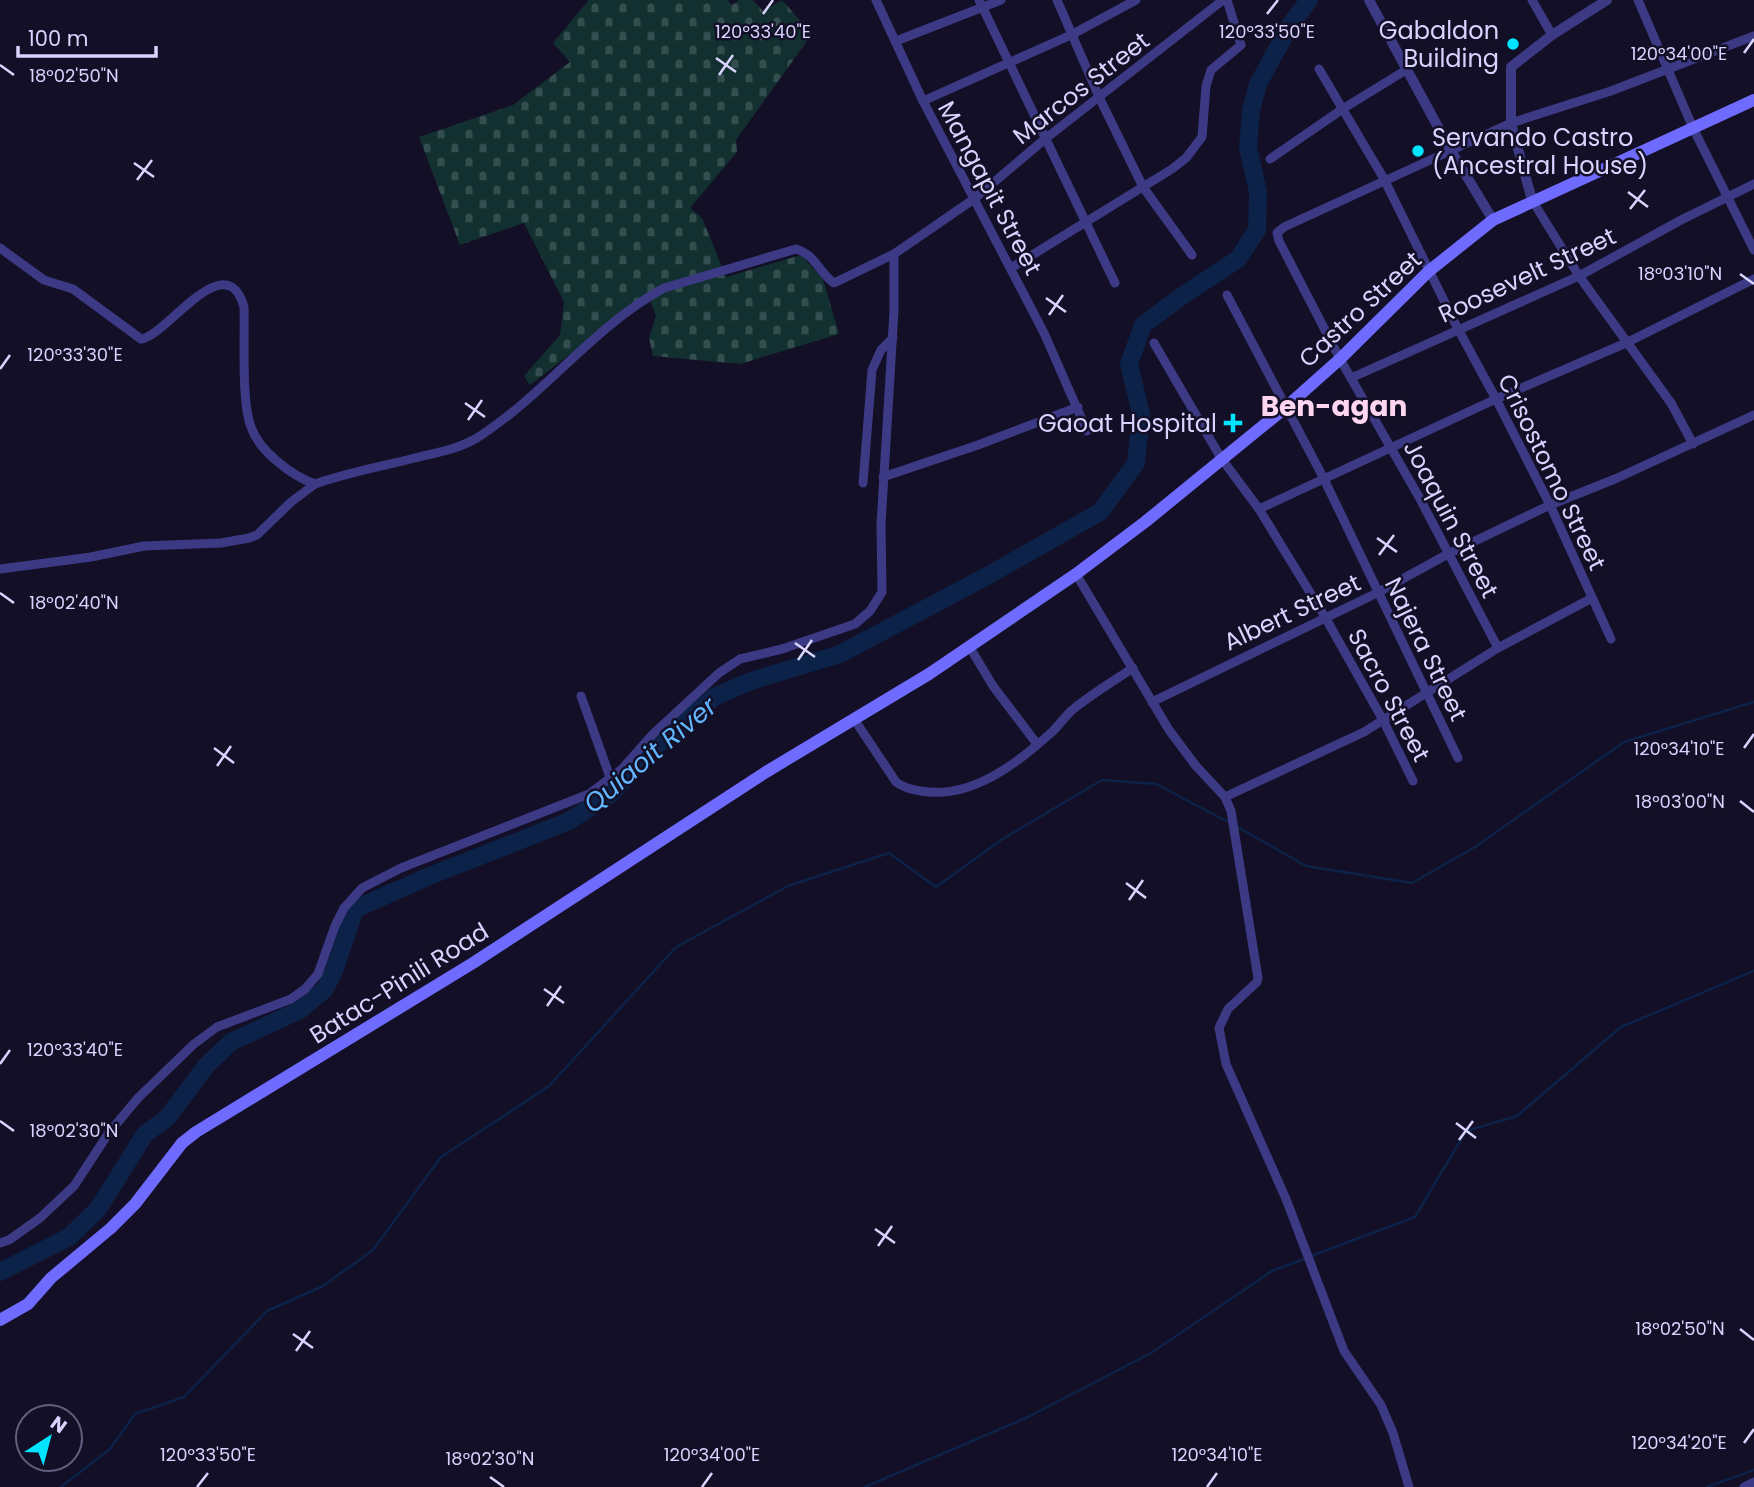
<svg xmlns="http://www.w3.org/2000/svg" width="1754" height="1487" font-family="Poppins,sans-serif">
	<defs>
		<pattern id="cemetery-stones" width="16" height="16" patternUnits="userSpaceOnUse" patternTransform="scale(1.75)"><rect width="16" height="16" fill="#12302f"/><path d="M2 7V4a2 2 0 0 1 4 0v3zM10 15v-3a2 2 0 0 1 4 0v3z" fill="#344d4e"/></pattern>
	</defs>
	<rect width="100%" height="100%" fill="#130f26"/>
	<path fill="url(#cemetery-stones)" d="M 589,0 L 728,0 L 732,5 L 739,0 L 753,0 L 763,11 L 782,0 L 812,34 L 736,140 L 737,152 L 690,208 L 702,218 L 726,277 L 801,255 L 823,279 L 839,334 L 740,364 L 653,356 L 649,338 L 656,316 L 648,294 L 530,385 L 524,376 L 560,335 L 564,302 L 524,223 L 460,245 L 419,137 L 513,105 L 570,62 L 553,43 Z"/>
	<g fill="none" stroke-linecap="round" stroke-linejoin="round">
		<g stroke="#0c2248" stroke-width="2.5">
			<path d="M 1236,826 L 1306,866 L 1412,883 L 1475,847 L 1624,742 L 1754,702"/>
			<path d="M 1311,1256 L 1415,1217 L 1466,1131 L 1517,1116 L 1621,1027 L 1754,971"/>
			<path d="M 61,1487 L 110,1449 L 135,1414 L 184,1397 L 267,1311 L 323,1286 L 373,1250 L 441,1157 L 549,1086 L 676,947 L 788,886 L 889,853 L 936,887 L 1001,840 L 1102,780 L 1156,784 L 1230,823"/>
			<path d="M 865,1487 L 1028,1417 L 1151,1353 L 1272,1271 L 1304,1259"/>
			<path d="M 1707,1487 L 1754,1470"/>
		</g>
		<path stroke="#0c2248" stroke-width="18" d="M 0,1272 L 69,1237 L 98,1209 L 145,1134 L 167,1118 L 206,1066 L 231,1042 L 300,1010 L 325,989 L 334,971 L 355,909 L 427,877 L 569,821 L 611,794 L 651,750 L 714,697 L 751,681 L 840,654 L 987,576 L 1100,512 L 1136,463 L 1141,414 L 1129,364 L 1143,325 L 1182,296 L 1238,259 L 1257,230 L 1258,192 L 1248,147 L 1251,111 L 1258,84 L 1291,24 L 1309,0"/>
		<g stroke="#3d3a85" stroke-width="9">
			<path d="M 876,0 L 923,101 L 1044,333 L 1087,431"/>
			<path d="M 979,0 L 1115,283"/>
			<path d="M 1057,0 L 1099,97 L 1143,187 L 1192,255"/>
			<path d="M 1532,0 L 1552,35"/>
			<path d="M 1638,0 L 1693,128 L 1754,250"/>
			<path d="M 896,41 L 1001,0"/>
			<path d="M 1319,69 L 1384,179 L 1458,329 L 1496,399 L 1550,505 L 1611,639"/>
			<path d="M 923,101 L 1071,35 L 1136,0"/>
			<path d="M 1270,159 L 1344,108 L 1406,70"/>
			<path d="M 1532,200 L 1579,276 L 1671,403 L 1693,444"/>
			<path d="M 0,248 L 44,280 L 73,289 L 141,339 C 166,337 226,243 244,307 C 245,337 241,401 251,427 C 259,451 292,476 315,484 C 349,472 384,466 419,457 C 440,452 462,448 480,436 C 546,393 594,326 664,288 L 796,249 C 816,255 819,273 834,283 L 894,254 L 974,199 L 1045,139 L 1223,0"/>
			<path d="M 1011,268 L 1172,169 L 1186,158 L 1202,137 L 1206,86 L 1211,70 L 1241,45 L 1227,0"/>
			<path d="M 1227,295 L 1323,477 L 1458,758"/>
			<path d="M 1154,343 L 1221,458 L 1259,509 L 1325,617 L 1383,720 L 1413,781"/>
			<path d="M 1351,378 L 1579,276 L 1681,220 L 1754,184"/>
			<path d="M 883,477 L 978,445 L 1078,407"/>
			<path d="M 863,483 L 872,370 L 881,350 L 893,338"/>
			<path d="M 1259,509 L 1496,399 L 1626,343 L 1754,279"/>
			<path d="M 0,569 L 91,557 L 144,546 L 221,543 L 249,538 L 257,535 L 291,502 L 315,484"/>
			<path d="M 1076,574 L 1169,730 L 1196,766 L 1225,797 L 1231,811 L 1258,978 L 1257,982 L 1228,1009 L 1219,1028 L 1226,1064 L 1286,1199 L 1344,1351 L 1381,1405 L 1393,1433 L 1409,1487"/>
			<path d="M 969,646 L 993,686 L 1037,744"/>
			<path d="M 1498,648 L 1419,497 L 1340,359 L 1279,241 L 1277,233 L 1284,227 L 1511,123 L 1611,91 L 1754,36"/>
			<path d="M 581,696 L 611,780"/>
			<path d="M 1152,702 L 1377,593 L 1448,554 L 1550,505 L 1615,479 L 1754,415"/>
			<path d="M 854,719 L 896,782 C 904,788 911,789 921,791 C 971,800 1018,763 1053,731 C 1059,725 1065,717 1071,711 C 1090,695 1112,682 1133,668"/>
			<path d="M 1225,797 L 1364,732 L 1498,648 L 1592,598"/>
			<path d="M 0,1243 L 9,1240 L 40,1218 L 74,1186 L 108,1134 L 138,1098 L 194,1044 L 217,1027 L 291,999 L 305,989 L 318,974 L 335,926 L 344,908 L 362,888 L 401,868 L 589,794 L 622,769 L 653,734 L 719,673 L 740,659 L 782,649 L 855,624 L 870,611 L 882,592 L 881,524 L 894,311 L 894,254"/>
			<path d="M 1744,1487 L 1754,1482"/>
		</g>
		<g stroke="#3d3a85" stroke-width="10">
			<path d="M 1369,0 L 1450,149 L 1493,220"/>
			<path d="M 1532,200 L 1511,123 L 1511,67 L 1552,35 L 1607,0"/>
		</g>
		<path stroke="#6f6bff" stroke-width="12" d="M 0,1320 L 28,1304 L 51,1278 L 111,1228 L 135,1204 L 182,1143 L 196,1132 L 473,963 L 766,772 L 929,674 L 1076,574 L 1145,522 L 1285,408 L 1340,359 L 1429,271 L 1493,220 L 1754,100"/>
	</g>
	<path fill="none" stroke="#d9d4ff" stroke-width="2.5" d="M 763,14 L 773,0M 1267,14 L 1278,0M 1744,53 L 1754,39M 716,58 L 736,72M 0,65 L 14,75M 719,75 L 733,55M 134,163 L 154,177M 137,180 L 152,160M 1628,192 L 1648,207M 1630,209 L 1645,190M 1740,274 L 1754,284M 1046,298 L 1066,312M 1049,315 L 1063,295M 0,369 L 10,355M 465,403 L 485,417M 468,420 L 482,400M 1377,538 L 1397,552M 1379,555 L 1394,535M 0,593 L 14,603M 795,643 L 815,657M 798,660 L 812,640M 214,748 L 234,763M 1744,748 L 1754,734M 217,766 L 231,746M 1740,801 L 1754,812M 1126,883 L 1146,898M 1129,900 L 1143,880M 544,989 L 564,1003M 547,1006 L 561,986M 0,1064 L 10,1050M 0,1121 L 14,1131M 1456,1123 L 1476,1138M 1459,1140 L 1473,1121M 875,1229 L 895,1243M 878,1246 L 892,1226M 1740,1329 L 1754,1340M 293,1334 L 313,1348M 296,1351 L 310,1331M 1744,1443 L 1754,1429M 490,1477 L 504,1487M 197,1487 L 208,1473M 702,1487 L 712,1473M 1207,1487 L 1217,1473"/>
	<g fill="#00e5ff" stroke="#130f26" stroke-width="2.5">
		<circle cx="1513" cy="44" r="7"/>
		<circle cx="1418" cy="151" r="7"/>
		<path d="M1229.5 412.5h7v7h7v7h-7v7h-7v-7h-7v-7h7z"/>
	</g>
	<g text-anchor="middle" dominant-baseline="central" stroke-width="5" stroke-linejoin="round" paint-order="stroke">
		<g font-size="24" fill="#d9d4ff" stroke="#130f26" text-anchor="end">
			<text x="1499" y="30">Gabaldon<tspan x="1499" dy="28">Building</tspan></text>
			<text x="1432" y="137" text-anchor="start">Servando Castro<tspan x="1432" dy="28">(Ancestral House)</tspan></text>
			<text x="1217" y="423">Gaoat Hospital</text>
		</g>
		<g font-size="24" fill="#d9d4ff" stroke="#130f26">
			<text transform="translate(1081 88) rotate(-38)">Marcos Street</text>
			<text transform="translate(990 188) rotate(62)">Mangapit Street</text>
			<text transform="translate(1527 275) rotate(-25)">Roosevelt Street</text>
			<text transform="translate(1360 309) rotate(-43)">Castro Street</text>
			<text transform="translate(1552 472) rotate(64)">Crisostomo Street</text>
			<text transform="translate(1451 519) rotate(62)">Joaquin Street</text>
			<text transform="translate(1292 612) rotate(-25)">Albert Street</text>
			<text transform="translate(1426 649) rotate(64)">Najera Street</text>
			<text transform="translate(1389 695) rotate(62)">Sacro Street</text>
			<text transform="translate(399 983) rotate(-32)">Batac-Pinili Road</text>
		</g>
		<g font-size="26" font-style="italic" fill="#62b6ff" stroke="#130f26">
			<text transform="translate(650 755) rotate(-40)">Quiaoit River</text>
		</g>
		<g font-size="28" font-weight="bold" fill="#ffd6f0" stroke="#130f26">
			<text x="1334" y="406">Ben-agan</text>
		</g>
	</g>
	<g font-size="18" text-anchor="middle" fill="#d9d4ff" stroke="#130f26" stroke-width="5" stroke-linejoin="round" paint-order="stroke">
		<text x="1267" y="38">120°33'50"E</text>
		<text x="763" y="38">120°33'40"E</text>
		<text x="1679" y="60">120°34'00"E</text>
		<text x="74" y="82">18°02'50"N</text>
		<text x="1680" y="280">18°03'10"N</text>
		<text x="75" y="361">120°33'30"E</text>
		<text x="74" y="609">18°02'40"N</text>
		<text x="1679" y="755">120°34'10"E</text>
		<text x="1680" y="808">18°03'00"N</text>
		<text x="75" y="1056">120°33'40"E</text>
		<text x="74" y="1137">18°02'30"N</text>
		<text x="1680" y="1335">18°02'50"N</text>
		<text x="1679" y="1449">120°34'20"E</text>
		<text x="208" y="1461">120°33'50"E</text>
		<text x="712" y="1461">120°34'00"E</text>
		<text x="1217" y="1461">120°34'10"E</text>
		<text x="490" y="1465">18°02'30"N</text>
	</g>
	<g transform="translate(49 1438) rotate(36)"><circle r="33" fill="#130f26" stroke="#625e7d" stroke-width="2"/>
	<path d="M0-5L12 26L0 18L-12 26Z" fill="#00e5ff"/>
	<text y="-10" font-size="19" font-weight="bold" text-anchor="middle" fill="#d9d4ff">N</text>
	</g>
	<path d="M18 46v10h138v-10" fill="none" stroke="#d9d4ff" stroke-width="3.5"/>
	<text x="28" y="46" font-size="21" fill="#d9d4ff" stroke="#130f26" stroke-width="5" paint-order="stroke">100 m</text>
</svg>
